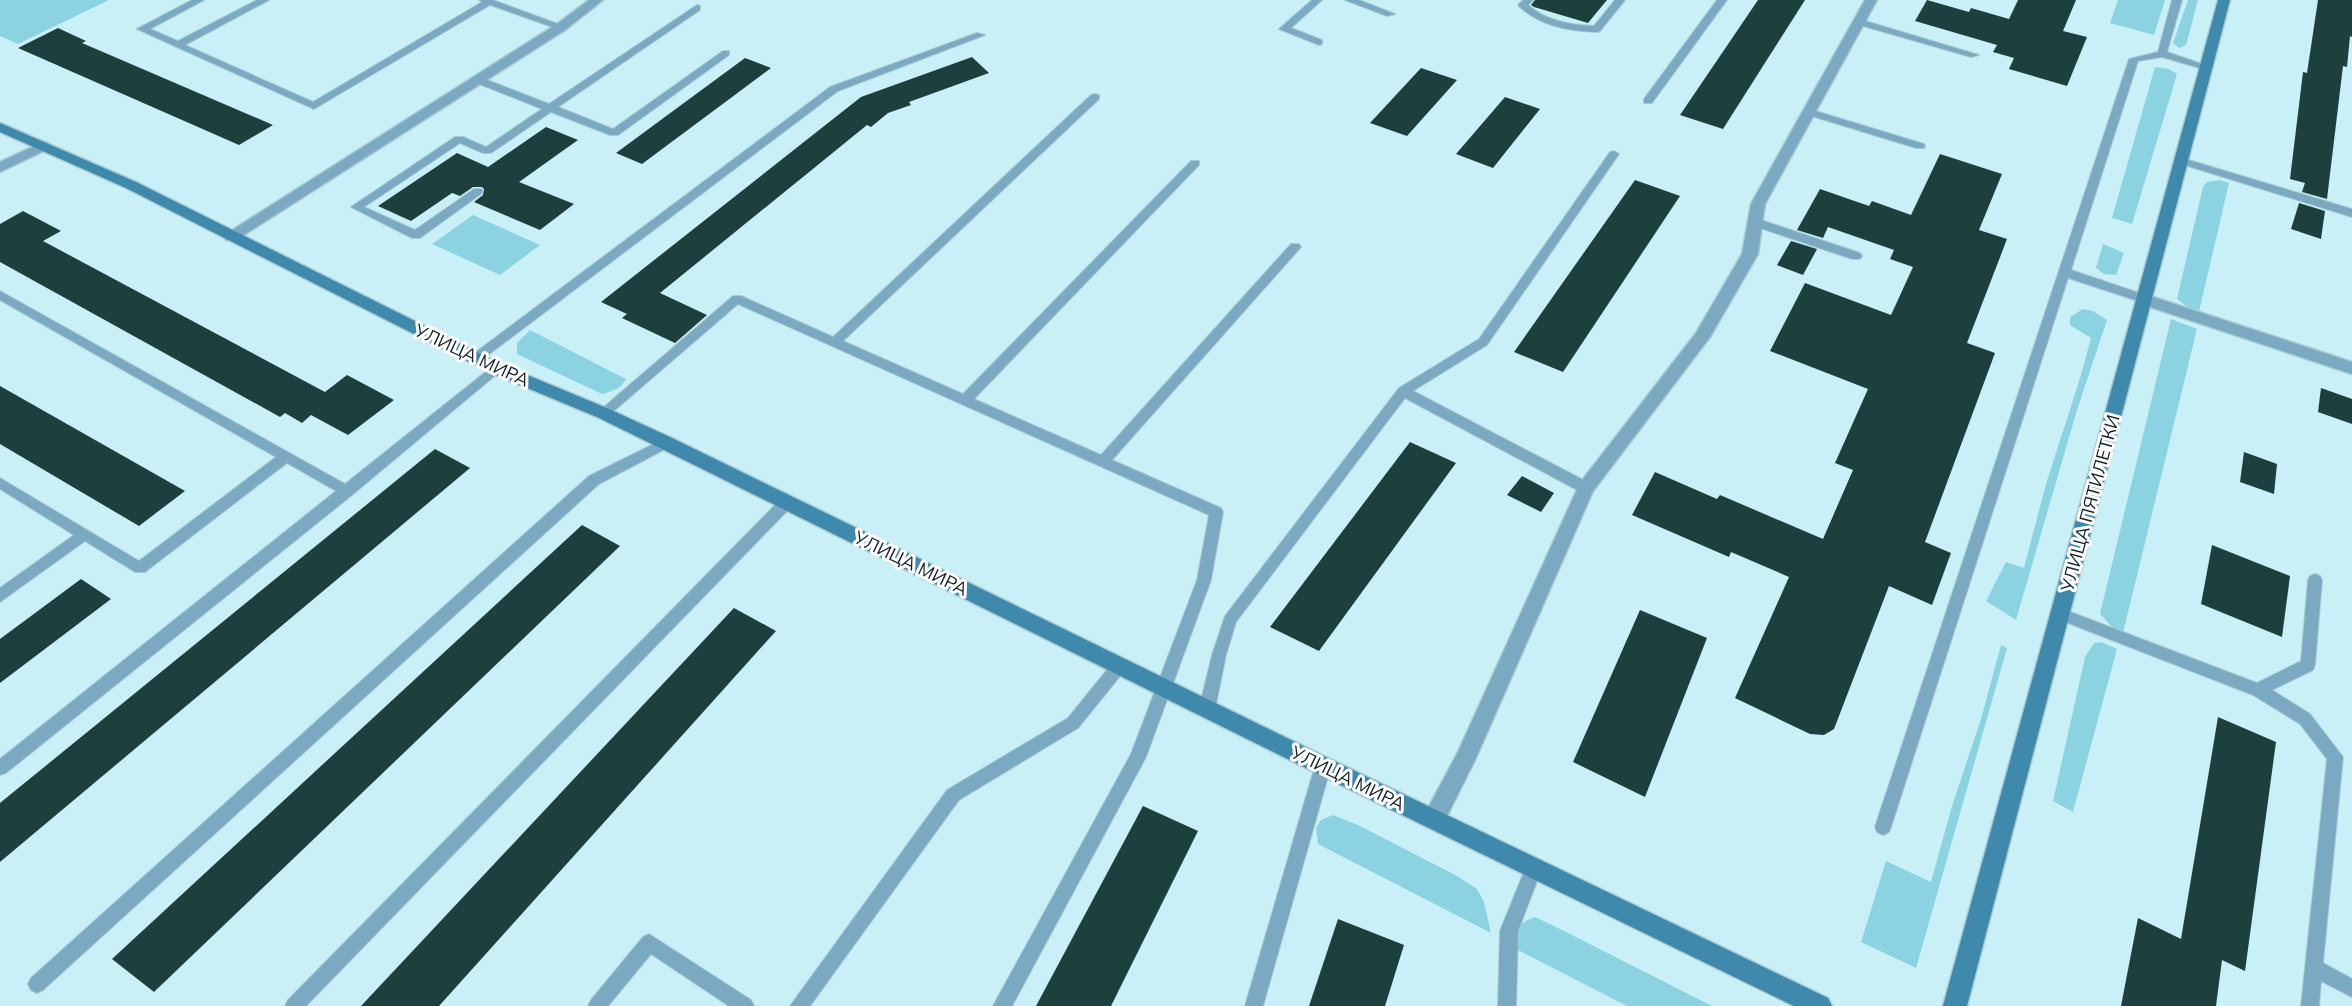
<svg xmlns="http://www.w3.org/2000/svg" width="2352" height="1006" font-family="Mulish,sans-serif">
	<rect width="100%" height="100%" fill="#c9f0f7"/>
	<g fill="#8cd3e1">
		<path d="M 0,0 L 109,0 L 18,44 L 0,36 Z"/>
		<path d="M 2118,0 L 2165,0 L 2154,35 L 2110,23 Z"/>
		<path d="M 2188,0 L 2198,0 L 2186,45 L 2179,48 L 2173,43 Z"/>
		<path d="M 2155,67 L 2169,69 L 2177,74 L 2132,224 L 2112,218 Z"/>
		<path d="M 2220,180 L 2229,183 L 2199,312 L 2189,308 L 2177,299 L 2203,187 L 2207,182 Z"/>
		<path d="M 473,215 L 540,245 L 500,275 L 432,244 Z"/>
		<path d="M 2103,244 L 2124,253 L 2116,275 L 2104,274 L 2096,268 Z"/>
		<path d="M 2083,309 L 2093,311 L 2107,320 L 2077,410 L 2016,620 L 1986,601 L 2006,562 L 2024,568 L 2046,484 L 2081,375 L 2091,338 L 2070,325 L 2070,317 Z"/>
		<path d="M 2171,319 L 2197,329 L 2123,633 L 2114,629 L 2100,614 Z"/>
		<path d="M 530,330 L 626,379 C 621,389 612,391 602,394 L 517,354 L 517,343 Z"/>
		<path d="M 2101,642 L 2117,649 L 2073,812 L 2053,801 L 2085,657 L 2094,643 Z"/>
		<path d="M 2001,645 L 2007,648 L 1916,968 L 1861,942 L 1886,861 L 1931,882 L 1952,806 L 1981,719 Z"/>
		<path d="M 1333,815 L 1358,825 L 1457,876 L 1477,889 L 1484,902 L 1491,933 L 1318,844 L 1316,828 L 1321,820 Z"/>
		<path d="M 1535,917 L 1560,929 L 1712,1006 L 1627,1006 L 1514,948 C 1512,930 1519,923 1535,917 Z"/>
	</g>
	<g fill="#1d403e">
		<path d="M 1535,0 L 1607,0 L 1588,23 L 1534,7 L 1531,5 Z"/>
		<path d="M 1758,0 L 1805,0 L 1723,129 L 1680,115 Z"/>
		<path d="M 1927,0 L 1969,12 L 1971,8 L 2009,19 L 2018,0 L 2076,0 L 2063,31 L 2087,37 L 2067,86 L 2009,69 L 2014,58 L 1993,52 L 1997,45 L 1915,21 Z"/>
		<path d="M 2318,0 L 2352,0 L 2352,37 L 2350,36 L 2347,67 L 2343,66 L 2327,199 L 2302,192 L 2305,183 L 2290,179 L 2303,72 L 2307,73 Z"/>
		<path d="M 58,28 L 86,41 L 82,43 L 273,125 L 239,145 L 18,48 Z"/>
		<path d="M 972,57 L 989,73 L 909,102 L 911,105 L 888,113 L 871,127 L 867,125 L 660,293 L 707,315 L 675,343 L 622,318 L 627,314 L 601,302 L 861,97 Z"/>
		<path d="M 745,58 L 771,68 L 642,164 L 616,153 Z"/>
		<path d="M 1421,68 L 1457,80 L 1407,136 L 1370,123 Z"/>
		<path d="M 1505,97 L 1540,109 L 1493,168 L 1456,154 Z"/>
		<path d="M 546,127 L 578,140 L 519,182 L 574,204 L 540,230 L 474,202 L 483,195 L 484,189 L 482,187 L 473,187 L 460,196 L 452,193 L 411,221 L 378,206 L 457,153 L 488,167 Z"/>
		<path d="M 1940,154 L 2002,174 L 1979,230 L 2007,239 L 1967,343 L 1995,353 L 1925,542 L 1951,553 L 1932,605 L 1889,586 L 1834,729 L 1824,735 L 1810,734 L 1735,698 L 1789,577 L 1731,552 L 1729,557 L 1632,515 L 1655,472 L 1717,499 L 1720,495 L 1823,539 L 1853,470 L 1835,463 L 1868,389 L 1770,351 L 1805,283 L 1891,315 L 1913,267 L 1890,259 L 1894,250 L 1828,227 L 1823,238 L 1797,230 L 1820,189 L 1869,206 L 1872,201 L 1911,215 Z"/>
		<path d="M 1635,180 L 1680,196 L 1563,372 L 1514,352 Z"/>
		<path d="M 2299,203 L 2325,211 L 2321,239 L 2291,229 Z"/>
		<path d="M 23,211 L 61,231 L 43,241 L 325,392 L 347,375 L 394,400 L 348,435 L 311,415 L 302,423 L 285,413 L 280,417 L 0,262 L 0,224 Z"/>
		<path d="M 1791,241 L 1817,249 L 1803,275 L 1777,265 Z"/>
		<path d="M 0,386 L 185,491 L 139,526 L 0,444 Z"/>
		<path d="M 2321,388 L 2352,399 L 2352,424 L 2318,412 Z"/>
		<path d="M 1410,442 L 1456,463 L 1319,651 L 1270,627 Z"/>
		<path d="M 435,449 L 470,468 L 0,862 L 0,803 Z"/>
		<path d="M 2244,452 L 2277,464 L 2274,494 L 2240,482 Z"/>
		<path d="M 1522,476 L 1554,493 L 1541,512 L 1507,495 Z"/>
		<path d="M 582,525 L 620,546 L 154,992 L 112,959 Z"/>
		<path d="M 2212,545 L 2290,576 L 2282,637 L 2201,604 Z"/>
		<path d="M 81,579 L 111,599 L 0,683 L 0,639 Z"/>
		<path d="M 734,608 L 776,631 L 439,1006 L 361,1006 Z"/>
		<path d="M 1640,610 L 1707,638 L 1645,797 L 1573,762 Z"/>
		<path d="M 2218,717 L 2276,742 L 2245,971 L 2222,960 L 2216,1006 L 2121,1006 L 2138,918 L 2181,939 Z"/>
		<path d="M 1143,806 L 1198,831 L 1111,1006 L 1036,1006 Z"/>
		<path d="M 1338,919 L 1404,945 L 1385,1006 L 1309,1006 Z"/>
	</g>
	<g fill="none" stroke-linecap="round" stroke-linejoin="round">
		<defs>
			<g id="service">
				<path d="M 192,0 L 204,0 L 150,29 L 178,41 L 257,0 L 269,0 L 185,45 L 313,102 L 482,2 L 479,0 L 493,0 L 566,27 L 558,29 L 490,5 L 314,109 L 137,29 Z"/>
				<path d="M 1312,0 L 1322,0 L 1291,28 L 1322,40 L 1322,44 L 1319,45 L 1279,29 Z"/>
				<path d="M 1345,0 L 1359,0 L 1395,14 L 1387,16 Z"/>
				<path d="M 1523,0 L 1533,0 L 1528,5 C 1546,21 1571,25 1594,26 L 1615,0 L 1625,0 L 1600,31 L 1597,32 C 1569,31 1541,26 1520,7 L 1518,5 Z"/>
				<path d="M 1717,0 L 1727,0 L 1652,103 L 1644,103 L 1644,99 Z"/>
				<path d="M 2172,0 L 2182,0 L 2167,52 L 2211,67 L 2206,70 L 2162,57 L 2138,61 L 2071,270 L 2148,296 L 2150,299 L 2144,303 L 2068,278 L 1891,827 L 1889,832 L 1883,835 L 1877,832 L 1875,827 L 2129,59 L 2158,52 Z"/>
				<path d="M 697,5 L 700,6 L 700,10 L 558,107 L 613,129 L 723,51 L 729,51 L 729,55 L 618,135 L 610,135 L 551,112 L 491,153 L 483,153 L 460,143 L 364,207 L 415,230 L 474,189 L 482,189 L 482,193 L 420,238 L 412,238 L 351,207 L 455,137 L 463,137 L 486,147 L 542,109 L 474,82 L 474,78 L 482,78 L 549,104 Z"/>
				<path d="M 1856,20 L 1862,20 L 1979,55 L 1971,57 L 1856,24 Z"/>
				<path d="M 977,33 L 985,35 L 838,91 L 480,361 L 472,361 L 470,358 L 472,355 L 830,87 Z"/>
				<path d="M 1095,94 L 1099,95 L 1099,99 L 843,341 L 963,394 L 1191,161 L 1199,161 L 1199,165 L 974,399 L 1101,455 L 1291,244 L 1299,244 L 1301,247 L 1112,460 L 1221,508 L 1223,512 L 1211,580 L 1146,757 L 1012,1006 L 993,1006 L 1131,754 L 1197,580 L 1209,515 L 738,304 L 608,416 L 598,416 L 597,413 L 733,296 L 741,296 L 833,337 L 1091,95 Z"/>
				<path d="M 1809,109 L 1924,144 L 1925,146 L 1924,148 L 1916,148 L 1805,114 L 1804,112 Z"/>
				<path d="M 1614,151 L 1619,154 L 1487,345 L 1413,391 L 1591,484 L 1593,488 L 1591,492 L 1581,492 L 1405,398 L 1236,622 L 1226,655 L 1215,709 L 1212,714 L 1207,716 L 1202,714 L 1199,709 L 1212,655 L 1225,616 L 1399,388 L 1479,339 L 1610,152 Z"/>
				<path d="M 2182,158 L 2352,209 L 2352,217 L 2178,163 L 2178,159 Z"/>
				<path d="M 1755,218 L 1860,253 L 1862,256 L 1860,259 L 1852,259 L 1751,225 L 1751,219 Z"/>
				<path d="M 0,291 L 345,484 L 493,366 L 497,365 L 503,369 L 352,495 L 6,773 L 0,775 L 0,759 L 336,491 L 287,463 L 145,572 L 135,572 L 85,541 L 0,602 L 0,588 L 74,535 L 0,489 L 0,478 L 139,561 L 276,457 L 0,300 Z"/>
				<path d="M 666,438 L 671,440 L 672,443 L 671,446 L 599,484 L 43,990 L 37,993 L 31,990 L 28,984 L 31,978 L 589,476 Z"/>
				<path d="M 787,497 L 792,498 L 794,502 L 792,506 L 306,1006 L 285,1006 L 288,1000 L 782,498 Z"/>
				<path d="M 2315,574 L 2320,576 L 2322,580 L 2315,665 L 2313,670 L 2272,690 L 2310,714 L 2343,757 L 2323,963 L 2352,979 L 2352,997 L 2321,981 L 2319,1006 L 2301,1006 L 2327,759 L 2300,724 L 2253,695 L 2055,618 L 2053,614 L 2055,610 L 2060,608 L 2257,683 L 2301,661 L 2308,580 L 2310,576 Z"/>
				<path d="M 1120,659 L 1125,660 L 1127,665 L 1125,670 L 1078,728 L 959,800 L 810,1006 L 790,1006 L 947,790 L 1068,718 L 1115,660 Z"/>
				<path d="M 1323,759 L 1329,761 L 1331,766 L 1263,1006 L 1245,1006 L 1315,766 L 1317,761 Z"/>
				<path d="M 1534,860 L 1540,862 L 1542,868 L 1518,931 L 1516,1006 L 1498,1006 L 1500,931 L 1528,862 Z"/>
				<path d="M 649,934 L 751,1000 L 754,1006 L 729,1006 L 651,954 L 608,1006 L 588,1006 L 591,1000 L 643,937 Z"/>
			</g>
			<g id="minor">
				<path d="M 589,0 L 603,0 L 565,30 L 236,240 L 226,240 L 224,237 L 226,234 L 557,24 Z"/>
				<path d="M 1865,0 L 1877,0 L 1765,204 L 1758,254 L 1710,337 L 1593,491 L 1476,758 L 1442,826 L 1434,829 L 1426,826 L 1423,819 L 1426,812 L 1458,752 L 1580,483 L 1696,333 L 1742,254 L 1751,204 Z"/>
				<path d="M 43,142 L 48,143 L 50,146 L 48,149 L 0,172 L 0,162 Z"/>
				<path d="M 2144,294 L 2352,362 L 2352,374 L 2138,303 L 2136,299 L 2138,295 Z"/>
			</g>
			<g id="secondary">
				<path d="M 2218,0 L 2230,0 L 1967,1006 L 1943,1006 Z"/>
				<path d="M 0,123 L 136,182 L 503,365 L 609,409 L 672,438 L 1330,759 L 1828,998 L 1832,1006 L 1794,1006 L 1316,773 L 660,448 L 597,417 L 491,373 L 126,188 L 0,132 Z"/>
			</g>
		</defs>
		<use href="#service" stroke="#a8cbd1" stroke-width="2"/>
		<use href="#minor" stroke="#a8cbd1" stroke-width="3"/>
		<use href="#secondary" stroke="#a8cbd1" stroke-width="3"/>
		<use href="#service" fill="#7ba9c1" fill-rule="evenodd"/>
		<use href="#minor" fill="#7ba9c1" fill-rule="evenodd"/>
		<use href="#secondary" fill="#3e89ac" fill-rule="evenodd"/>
	</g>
	<g text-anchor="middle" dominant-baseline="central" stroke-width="6" stroke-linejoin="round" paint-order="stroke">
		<g font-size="18" fill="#142225" stroke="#fff">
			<text transform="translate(472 355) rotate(25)">УЛИЦА МИРА</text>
			<text transform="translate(2090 503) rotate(-75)">УЛИЦА ПЯТИЛЕТКИ</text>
			<text transform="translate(911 563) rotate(26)">УЛИЦА МИРА</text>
			<text transform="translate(1348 778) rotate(26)">УЛИЦА МИРА</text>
		</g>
	</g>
</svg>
